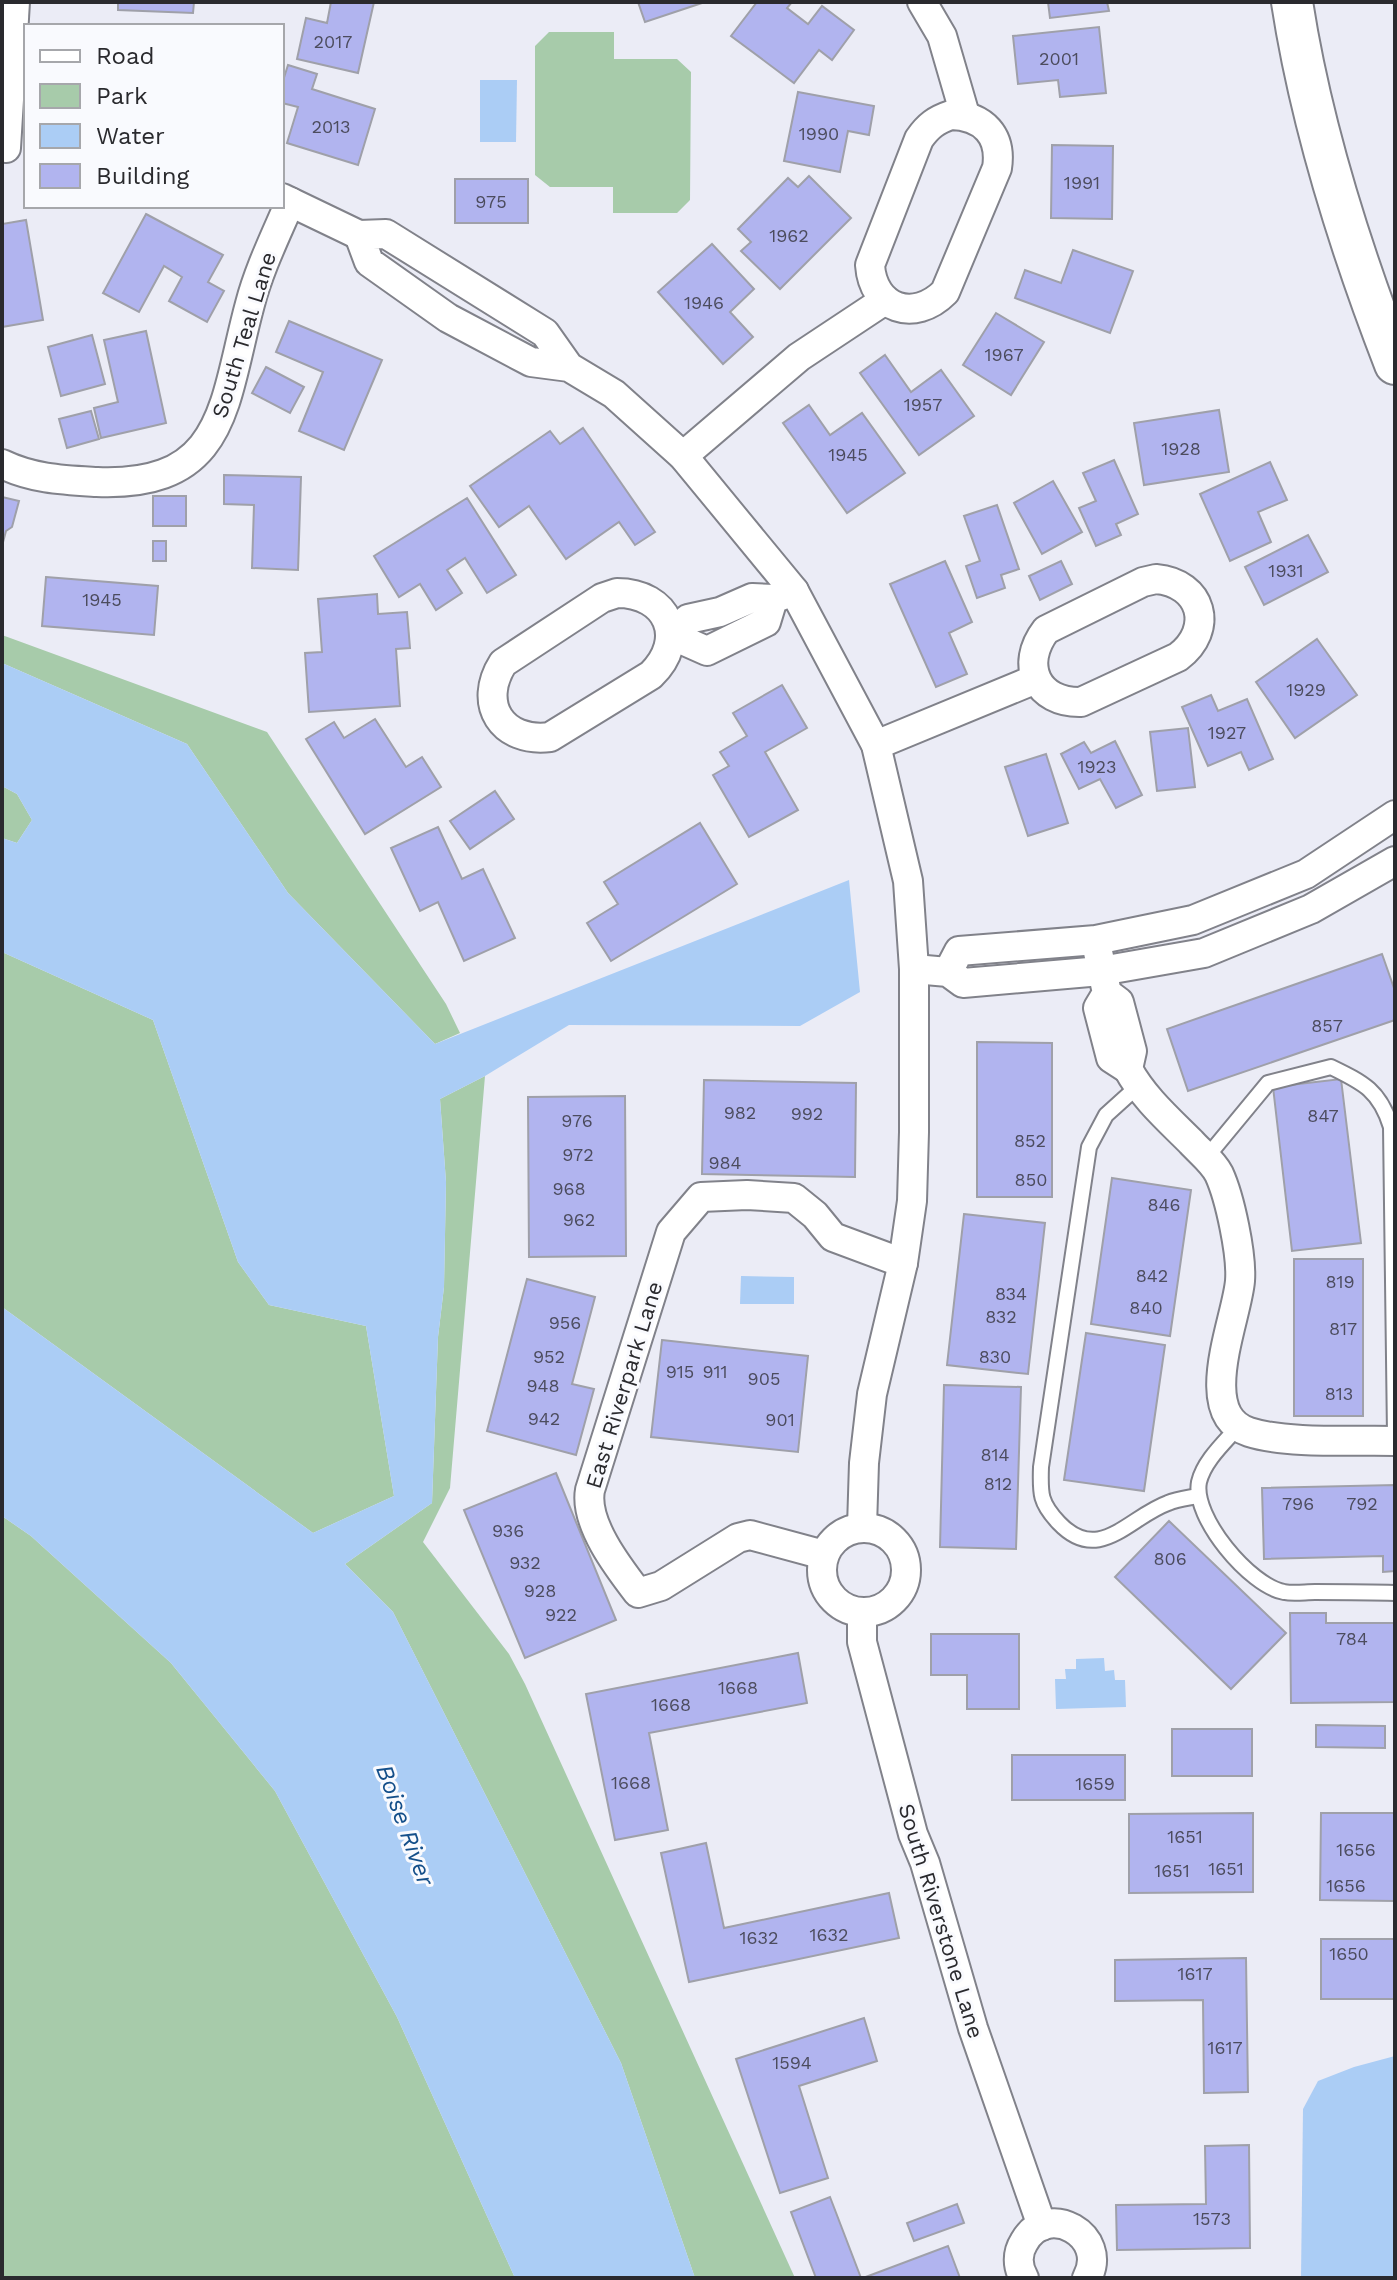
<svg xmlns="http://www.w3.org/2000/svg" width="1397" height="2280" font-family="'Work Sans',sans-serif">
	<rect width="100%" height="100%" fill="#ebecf6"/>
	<g fill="#a7cbaa">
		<path d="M 549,32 L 614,32 L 614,59 L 677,59 L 691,72 L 690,200 L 677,213 L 613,213 L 613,187 L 550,187 L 535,175 L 535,46 Z"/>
		<path d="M 2,635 L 267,732 L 446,1004 L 460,1033 L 435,1044 L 288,893 L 187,744 L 2,663 Z"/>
		<path d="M 2,786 L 17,794 L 32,820 L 17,843 L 2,838 Z"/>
		<path d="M 2,952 L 153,1020 L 238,1262 L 269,1305 L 366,1326 L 394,1496 L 313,1533 L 2,1307 Z"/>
		<path d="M 485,1076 L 450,1488 L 423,1542 L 509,1654 L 525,1684 L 795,2278 L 695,2278 L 621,2063 L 393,1612 L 345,1564 L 432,1503 L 438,1337 L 444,1287 L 446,1182 L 440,1099 Z"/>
		<path d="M 2,1516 L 31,1536 L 171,1663 L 275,1791 L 397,2017 L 515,2278 L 2,2278 Z"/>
	</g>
	<g fill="#abcdf5">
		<path d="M 480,80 L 517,80 L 516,142 L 480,142 Z"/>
		<path d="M 2,663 L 187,744 L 288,893 L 435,1044 L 849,880 L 860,992 L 800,1026 L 569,1025 L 485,1076 L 440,1099 L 446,1182 L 444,1287 L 438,1337 L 432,1503 L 345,1564 L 393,1612 L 621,2063 L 695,2278 L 515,2278 L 397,2017 L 275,1791 L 171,1663 L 31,1536 L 2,1516 L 2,1307 L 313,1533 L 394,1496 L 366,1326 L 269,1305 L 238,1262 L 153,1020 L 2,952 L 2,838 L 17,843 L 32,820 L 17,794 L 2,786 Z"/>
		<path d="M 741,1276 L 794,1277 L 794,1304 L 740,1304 Z"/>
		<path d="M 1104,1658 L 1105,1671 L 1114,1670 L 1115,1680 L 1125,1680 L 1126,1707 L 1056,1709 L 1055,1679 L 1066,1679 L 1065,1669 L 1076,1669 L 1076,1659 Z"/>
		<path d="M 1395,2056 L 1395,2278 L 1301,2278 L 1303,2109 L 1318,2081 L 1354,2067 Z"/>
	</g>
	<g fill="#b1b4ef" stroke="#9fa0a9" stroke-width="2">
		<path d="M 118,2 L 194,2 L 193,13 L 118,10 Z"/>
		<path d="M 331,2 L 374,2 L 358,73 L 297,59 L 306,18 L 327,23 Z"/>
		<path d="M 638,2 L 705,2 L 645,22 Z"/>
		<path d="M 757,2 L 792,2 L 787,8 L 808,24 L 822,6 L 854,30 L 832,60 L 819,50 L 794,83 L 731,36 Z"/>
		<path d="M 1048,2 L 1107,2 L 1109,11 L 1050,18 Z"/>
		<path d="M 1099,27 L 1106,93 L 1060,97 L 1058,80 L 1018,84 L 1013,36 Z"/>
		<path d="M 288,65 L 317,74 L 312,89 L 375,109 L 358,165 L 287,143 L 298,107 L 282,103 L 282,84 Z"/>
		<path d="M 798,92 L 874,106 L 869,135 L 848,131 L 840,172 L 784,161 Z"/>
		<path d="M 1052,145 L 1113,146 L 1112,219 L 1051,218 Z"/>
		<path d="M 809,176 L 851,218 L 780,289 L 741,251 L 751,242 L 738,229 L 788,178 L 798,187 Z"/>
		<rect x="455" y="179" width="73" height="44"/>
		<path d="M 146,214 L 223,255 L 208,282 L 224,291 L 207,322 L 169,301 L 182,277 L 164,266 L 139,312 L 103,293 Z"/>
		<path d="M 26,220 L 43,320 L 2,327 L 2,224 Z"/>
		<path d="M 712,244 L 754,289 L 730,312 L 753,337 L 723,364 L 658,292 Z"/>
		<path d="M 1073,250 L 1133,271 L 1110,333 L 1015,298 L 1025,270 L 1061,283 Z"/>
		<path d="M 996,313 L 1044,342 L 1011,395 L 963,365 Z"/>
		<path d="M 289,321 L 382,360 L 344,450 L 299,431 L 323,372 L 276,352 Z"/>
		<path d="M 146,331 L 166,423 L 101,438 L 94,408 L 118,402 L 104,340 Z"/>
		<path d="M 92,335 L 105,384 L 61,396 L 48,347 Z"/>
		<path d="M 885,355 L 911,392 L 941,370 L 974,416 L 919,455 L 860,373 Z"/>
		<path d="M 266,367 L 304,387 L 290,413 L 252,393 Z"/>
		<path d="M 809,405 L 830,435 L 862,413 L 905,473 L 847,513 L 783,423 Z"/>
		<path d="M 1219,410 L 1229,472 L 1144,485 L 1134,423 Z"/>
		<path d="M 91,411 L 99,439 L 67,448 L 59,419 Z"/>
		<path d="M 583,428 L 655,532 L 635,545 L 619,522 L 566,559 L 529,506 L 499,527 L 470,486 L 550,431 L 560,444 Z"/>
		<path d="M 1114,460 L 1138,514 L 1116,524 L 1121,535 L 1096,546 L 1079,508 L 1096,501 L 1083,473 Z"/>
		<path d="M 1270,462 L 1287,500 L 1258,512 L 1271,542 L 1230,561 L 1200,494 Z"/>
		<path d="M 224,475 L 301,477 L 298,570 L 252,568 L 254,505 L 224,504 Z"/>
		<path d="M 1053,481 L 1082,532 L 1042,554 L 1014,503 Z"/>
		<path d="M 2,491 L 2,497 L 19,501 L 12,527 L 6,531 L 2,546 Z"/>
		<rect x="153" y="496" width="33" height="30"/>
		<path d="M 467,498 L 516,575 L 487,593 L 465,558 L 447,570 L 462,593 L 436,610 L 420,584 L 399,597 L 374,556 Z"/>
		<path d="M 997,505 L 1019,569 L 1001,575 L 1005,588 L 977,598 L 966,566 L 980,561 L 964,516 Z"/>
		<path d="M 1308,535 L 1328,572 L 1264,605 L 1245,567 Z"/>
		<rect x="153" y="541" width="13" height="20"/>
		<path d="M 945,561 L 972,622 L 949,633 L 967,674 L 936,687 L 890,584 Z"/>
		<path d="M 1061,561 L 1072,584 L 1040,600 L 1029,576 Z"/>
		<path d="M 46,577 L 158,586 L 154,635 L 42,626 Z"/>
		<path d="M 377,594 L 378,614 L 407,612 L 410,648 L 396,649 L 400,706 L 309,712 L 305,653 L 322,652 L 318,599 Z"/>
		<path d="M 1317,639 L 1357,695 L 1295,738 L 1256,682 Z"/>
		<path d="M 782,685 L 807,728 L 765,752 L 798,810 L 749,837 L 713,775 L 729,766 L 720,752 L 747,736 L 733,713 Z"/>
		<path d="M 1211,695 L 1218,711 L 1247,699 L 1273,759 L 1249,770 L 1241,752 L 1208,766 L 1182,707 Z"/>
		<path d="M 375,719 L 406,767 L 422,757 L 441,787 L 365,834 L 306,739 L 334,722 L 344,738 Z"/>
		<path d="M 1188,728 L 1195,787 L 1157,791 L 1150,732 Z"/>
		<path d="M 1115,741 L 1142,795 L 1116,808 L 1100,779 L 1079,789 L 1061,754 L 1084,742 L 1091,753 Z"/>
		<path d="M 1046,754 L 1068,823 L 1028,836 L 1005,767 Z"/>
		<path d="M 495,791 L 514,819 L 470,849 L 450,821 Z"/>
		<path d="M 700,823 L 737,884 L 611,961 L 587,923 L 618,904 L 604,882 Z"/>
		<path d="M 438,827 L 462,879 L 483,869 L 515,938 L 464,961 L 438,902 L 420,911 L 391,848 Z"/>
		<path d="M 1382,954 L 1395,991 L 1395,1020 L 1188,1091 L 1167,1029 Z"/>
		<path d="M 977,1042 L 1052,1043 L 1052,1197 L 977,1197 Z"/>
		<path d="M 1341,1079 L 1361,1243 L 1292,1251 L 1273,1087 Z"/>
		<path d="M 704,1080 L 856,1083 L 855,1177 L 702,1174 Z"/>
		<path d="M 625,1096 L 626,1256 L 529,1257 L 528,1097 Z"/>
		<path d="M 1112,1178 L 1191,1190 L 1170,1336 L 1091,1324 Z"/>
		<path d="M 964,1214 L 1045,1223 L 1028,1374 L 947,1365 Z"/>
		<rect x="1294" y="1259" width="69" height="157"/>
		<path d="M 527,1279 L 595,1297 L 572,1384 L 594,1389 L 576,1455 L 487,1431 Z"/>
		<path d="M 1086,1333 L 1165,1345 L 1144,1491 L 1064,1480 Z"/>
		<path d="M 662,1340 L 808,1356 L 798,1452 L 651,1437 Z"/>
		<path d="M 944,1385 L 1021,1387 L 1016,1549 L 940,1547 Z"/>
		<path d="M 556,1473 L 616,1620 L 525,1658 L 464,1510 Z"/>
		<path d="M 1395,1485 L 1395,1571 L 1383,1572 L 1383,1556 L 1264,1559 L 1262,1488 Z"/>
		<path d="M 1169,1521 L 1286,1633 L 1231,1689 L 1115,1577 Z"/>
		<path d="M 1290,1613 L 1326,1613 L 1326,1623 L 1395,1623 L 1395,1702 L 1291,1703 Z"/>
		<path d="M 931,1634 L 1019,1634 L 1019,1709 L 967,1709 L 967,1675 L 931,1675 Z"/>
		<path d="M 798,1653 L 807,1703 L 649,1733 L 668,1830 L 615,1840 L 586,1694 Z"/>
		<path d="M 1316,1725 L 1385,1726 L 1385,1748 L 1316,1747 Z"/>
		<rect x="1172" y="1729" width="80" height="47"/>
		<rect x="1012" y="1755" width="113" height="45"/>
		<path d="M 1253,1813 L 1253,1892 L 1129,1893 L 1129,1814 Z"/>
		<path d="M 1321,1813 L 1395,1813 L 1395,1901 L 1320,1900 Z"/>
		<path d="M 706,1843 L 724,1928 L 889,1893 L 899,1938 L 689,1982 L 661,1853 Z"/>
		<rect x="1321" y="1939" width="74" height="60"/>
		<path d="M 1246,1958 L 1248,2092 L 1204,2093 L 1203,2000 L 1115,2001 L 1115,1960 Z"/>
		<path d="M 864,2018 L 877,2061 L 799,2086 L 828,2178 L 780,2193 L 736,2059 Z"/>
		<path d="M 1249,2145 L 1250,2248 L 1117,2250 L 1116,2205 L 1206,2204 L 1205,2146 Z"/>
		<path d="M 830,2197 L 861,2278 L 816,2278 L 791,2212 Z"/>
		<path d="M 957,2204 L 964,2223 L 914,2241 L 907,2223 Z"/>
		<path d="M 948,2246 L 960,2278 L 863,2278 Z"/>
	</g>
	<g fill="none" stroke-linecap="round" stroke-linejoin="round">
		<defs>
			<g id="service">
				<path d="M 1137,1087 L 1106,1115 L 1089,1147 L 1041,1467 C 1040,1494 1040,1503 1059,1523 C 1099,1565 1129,1517 1168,1503 C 1177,1499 1188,1498 1198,1496"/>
				<path d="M 1206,1158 L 1268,1083 L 1331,1067 C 1364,1083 1380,1091 1391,1127 L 1395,1435"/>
				<path d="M 1238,1427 C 1224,1443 1204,1461 1199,1482 C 1192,1517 1250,1586 1284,1592 C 1294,1594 1305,1592 1315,1592 C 1342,1592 1368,1592 1395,1593"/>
			</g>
			<g id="minor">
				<path d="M 922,2 L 942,36 L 965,115"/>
				<path d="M 951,115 C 984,116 1002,136 997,168 L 945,292 C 914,323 873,309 870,265 L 919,139 C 928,126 936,120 951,115 Z"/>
				<path d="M 6,148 L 15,2"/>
				<path d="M 282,198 L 359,235"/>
				<path d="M 569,367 L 531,362 L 448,318 L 369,262 L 359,235 L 386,234 L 545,333 L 569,367 L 614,394 L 683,456 L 794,591 L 876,745 L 908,881 L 914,969 L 914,1132 L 912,1201 L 903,1263 L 872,1394 L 864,1463 L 862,1527"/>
				<path d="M 683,456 L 799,357 L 885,300"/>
				<path d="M 2,464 C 33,479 63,480 97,482 C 227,487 223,403 250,304 C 259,269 276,235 290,202"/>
				<path d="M 1156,579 C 1202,583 1215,629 1178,657 L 1081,702 C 1037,703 1019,665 1046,630 L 1143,582 Z"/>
				<path d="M 617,593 C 668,593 688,639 651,675 L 550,737 C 502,743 477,704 503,663 L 602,598 Z"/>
				<path d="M 773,599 L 766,622 L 707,651 L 671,635 L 688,619 L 720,612 L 752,598 L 773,599 L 794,591"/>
				<path d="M 876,745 L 1036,679"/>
				<path d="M 1098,952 L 1107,993 L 1119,1002 L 1132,1051 L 1128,1069 L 1111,1058 L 1098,1008 L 1107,993"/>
				<path d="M 914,969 L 948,972 L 963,983 L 1101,971 L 1204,953 L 1311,909 L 1395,861"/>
				<path d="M 948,972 L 959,951 L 1096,940 L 1193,920 L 1306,874 L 1395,815"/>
				<path d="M 1128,1069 C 1143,1097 1168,1119 1191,1142 C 1200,1152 1213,1162 1219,1174 C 1230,1198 1242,1255 1240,1281 C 1237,1319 1194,1414 1249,1432 C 1286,1444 1355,1440 1395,1441"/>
				<circle cx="864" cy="1570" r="42"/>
				<path d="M 824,1555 L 750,1535 L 738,1538 L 661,1586 L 638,1593 C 618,1567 584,1523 590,1490 L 671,1232 L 701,1197 L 747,1195 L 794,1198 L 815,1215 L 833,1237 L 903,1263"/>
				<path d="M 862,1612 L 862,1642 L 913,1834 L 925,1863 L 973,2028 L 1042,2226"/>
				<path d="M 1024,2278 C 1017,2266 1017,2253 1024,2242 C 1047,2200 1110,2236 1087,2278"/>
			</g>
			<path id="secondary" d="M 1292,2 C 1311,125 1350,248 1395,364"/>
		</defs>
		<use href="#service" stroke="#81828a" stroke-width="18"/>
		<use href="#minor" stroke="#81828a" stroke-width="32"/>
		<use href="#secondary" stroke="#81828a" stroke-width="44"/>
		<use href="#service" stroke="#fff" stroke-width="14"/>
		<use href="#minor" stroke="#fff" stroke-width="28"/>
		<use href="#secondary" stroke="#fff" stroke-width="40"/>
	</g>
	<g text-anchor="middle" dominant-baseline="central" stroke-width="6" stroke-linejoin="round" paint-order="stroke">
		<g font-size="18" fill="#4c4c5e">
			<text x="333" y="41">2017</text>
			<text x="1059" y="58">2001</text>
			<text x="331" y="126">2013</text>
			<text x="819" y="133">1990</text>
			<text x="1082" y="182">1991</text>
			<text x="491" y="201">975</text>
			<text x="789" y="235">1962</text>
			<text x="704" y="302">1946</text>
			<text x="1004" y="354">1967</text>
			<text x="923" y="404">1957</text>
			<text x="1181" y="448">1928</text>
			<text x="848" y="454">1945</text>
			<text x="1286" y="570">1931</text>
			<text x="102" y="599">1945</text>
			<text x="1306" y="689">1929</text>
			<text x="1227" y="732">1927</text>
			<text x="1097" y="766">1923</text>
			<text x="1327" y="1025">857</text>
			<text x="740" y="1112">982</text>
			<text x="807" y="1113">992</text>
			<text x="1323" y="1115">847</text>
			<text x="577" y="1120">976</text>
			<text x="1030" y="1140">852</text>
			<text x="578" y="1154">972</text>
			<text x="725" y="1162">984</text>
			<text x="1031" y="1179">850</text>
			<text x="569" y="1188">968</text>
			<text x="1164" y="1204">846</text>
			<text x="579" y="1219">962</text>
			<text x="1152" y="1275">842</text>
			<text x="1340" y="1281">819</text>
			<text x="1011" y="1293">834</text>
			<text x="1146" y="1307">840</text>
			<text x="1001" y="1316">832</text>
			<text x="565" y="1322">956</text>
			<text x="1343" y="1328">817</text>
			<text x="549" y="1356">952</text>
			<text x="995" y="1356">830</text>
			<text x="680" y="1371">915</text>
			<text x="715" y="1371">911</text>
			<text x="764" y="1378">905</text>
			<text x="543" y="1385">948</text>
			<text x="1339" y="1393">813</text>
			<text x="544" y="1418">942</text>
			<text x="780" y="1419">901</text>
			<text x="995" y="1454">814</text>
			<text x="998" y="1483">812</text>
			<text x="1298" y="1503">796</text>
			<text x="1362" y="1503">792</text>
			<text x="508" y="1530">936</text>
			<text x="1170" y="1558">806</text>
			<text x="525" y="1562">932</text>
			<text x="540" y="1590">928</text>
			<text x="561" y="1614">922</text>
			<text x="1352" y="1638">784</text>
			<text x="738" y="1687">1668</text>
			<text x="671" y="1704">1668</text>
			<text x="631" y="1782">1668</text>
			<text x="1095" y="1783">1659</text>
			<text x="1185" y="1836">1651</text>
			<text x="1356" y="1849">1656</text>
			<text x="1226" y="1868">1651</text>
			<text x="1172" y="1870">1651</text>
			<text x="1346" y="1885">1656</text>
			<text x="829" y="1934">1632</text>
			<text x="759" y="1937">1632</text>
			<text x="1349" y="1953">1650</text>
			<text x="1195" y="1973">1617</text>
			<text x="1225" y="2047">1617</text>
			<text x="792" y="2062">1594</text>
			<text x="1212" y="2218">1573</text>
		</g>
		<g font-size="22" fill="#2a2a2e" stroke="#f9fafe">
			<text transform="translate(244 335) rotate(-73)">South Teal Lane</text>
			<text transform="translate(624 1385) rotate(-73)">East Riverpark Lane</text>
			<text transform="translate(941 1921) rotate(73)">South Riverstone Lane</text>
		</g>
		<g font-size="24" font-style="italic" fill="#144f8a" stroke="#f9fafe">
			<text transform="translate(405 1825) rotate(70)">Boise River</text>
		</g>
	</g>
	<rect width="1397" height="2280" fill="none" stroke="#2a2a2e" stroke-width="8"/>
	<rect x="24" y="24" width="260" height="184" fill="#f9fafe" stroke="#a6a7ab" stroke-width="2"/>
	<rect x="40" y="50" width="40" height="12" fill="#ffffff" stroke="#a6a7ab" stroke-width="2"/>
	<text x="96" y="64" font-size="24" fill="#2a2a2e">Road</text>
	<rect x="40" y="84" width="40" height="24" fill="#a7cbaa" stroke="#a6a7ab" stroke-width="2"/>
	<text x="96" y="104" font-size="24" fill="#2a2a2e">Park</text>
	<rect x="40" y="124" width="40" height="24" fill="#abcdf5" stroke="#a6a7ab" stroke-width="2"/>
	<text x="96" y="144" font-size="24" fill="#2a2a2e">Water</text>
	<rect x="40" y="164" width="40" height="24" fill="#b1b4ef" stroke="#a6a7ab" stroke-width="2"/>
	<text x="96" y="184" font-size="24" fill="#2a2a2e">Building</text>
</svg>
